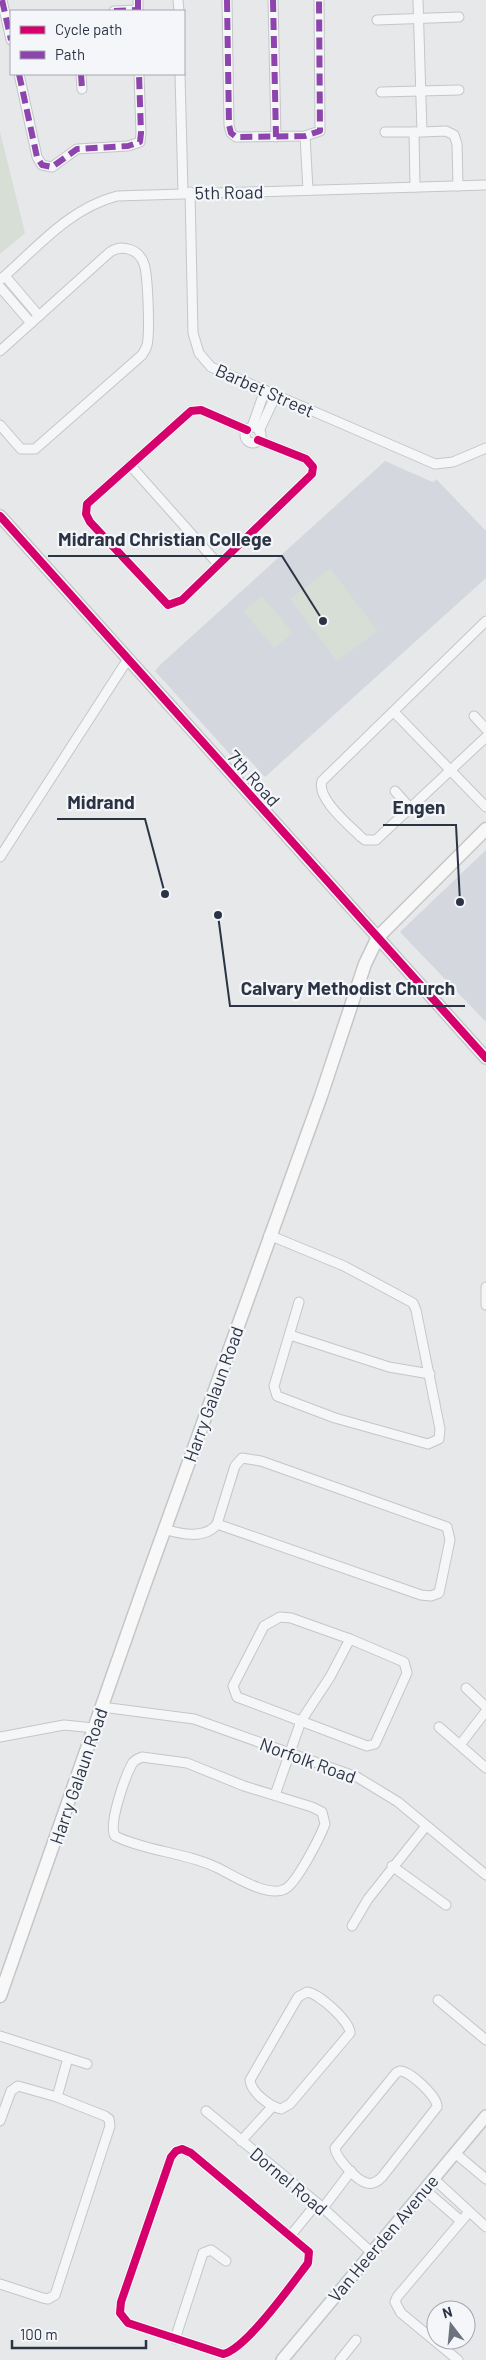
<svg xmlns="http://www.w3.org/2000/svg" width="486" height="2360" font-family="Barlow,sans-serif">
	<rect width="100%" height="100%" fill="#e6e8ea"/>
	<g fill="#d4d7dd">
		<path d="M 385,461 L 430,481 L 434,482 L 436,479 L 486,531 L 486,578 L 265,777 L 245,755 L 237,762 L 155,671 L 161,664 Z"/>
		<path d="M 486,850 L 486,1022 L 400,932 Z"/>
	</g>
	<g fill="#d6ded6">
		<path d="M 0,132 L 25,233 L 0,254 Z"/>
		<path d="M 330,568 L 378,631 L 337,661 L 290,599 Z"/>
		<path d="M 262,596 L 293,633 L 274,648 L 243,611 Z"/>
	</g>
	<g fill="none" stroke-linecap="round" stroke-linejoin="round">
		<defs>
			<g id="minor">
				<path d="M 2,0 L 11,40"/>
				<path d="M 178,0 L 179,11"/>
				<path d="M 227,0 L 229,125 L 231,133 L 236,137 L 305,136 L 320,131 L 319,0"/>
				<path d="M 273,0 L 276,137"/>
				<path d="M 418,0 L 422,132 L 446,131 L 454,135 L 457,144 L 458,186"/>
				<path d="M 114,11 L 138,10"/>
				<path d="M 138,11 L 138,0"/>
				<path d="M 377,20 L 459,17"/>
				<path d="M 19,74 L 37,157 L 42,165 L 52,167 L 77,149 L 128,146 L 140,142 L 141,133 L 139,74"/>
				<path d="M 81,74 L 82,89"/>
				<path d="M 180,74 L 183,193"/>
				<path d="M 381,92 L 459,90"/>
				<path d="M 385,132 L 420,132"/>
				<path d="M 414,132 L 415,187"/>
				<path d="M 305,136 L 308,190"/>
				<path d="M 190,192 L 193,333 L 199,353 L 211,367 L 435,464 L 453,462 L 486,448"/>
				<path d="M 5,276 L 39,316"/>
				<path d="M 0,280 C 37,248 68,209 117,196 L 486,185"/>
				<path d="M 0,287 L 31,323"/>
				<path d="M 0,351 L 110,252 C 122,244 139,249 144,264 C 148,275 150,334 147,345 C 146,349 144,352 142,355 L 35,449 L 21,449 L 0,425"/>
				<path d="M 252,427 L 265,390"/>
				<circle cx="253" cy="435" r="8"/>
				<path d="M 247,430 L 201,410 L 191,411 L 87,504 L 86,514 L 90,522 L 168,605 L 182,600 L 312,474 L 313,467 L 306,459 L 258,440"/>
				<path d="M 259,431 L 276,395"/>
				<path d="M 130,465 L 219,565"/>
				<path d="M 486,621 L 322,781 C 316,798 349,825 361,837 L 365,840 L 376,840 L 486,737"/>
				<path d="M 394,712 L 486,807"/>
				<path d="M 474,716 L 486,729"/>
				<path d="M 395,791 L 411,809"/>
				<path d="M 0,857 L 128,659"/>
				<path d="M 269,1235 L 344,1266 L 413,1303 L 416,1310 L 440,1429 L 439,1439 L 428,1444 L 335,1418 L 277,1396 L 274,1386 L 299,1302"/>
				<path d="M 486,1287 L 486,1305"/>
				<path d="M 290,1335 L 389,1367 L 430,1374"/>
				<path d="M 242,1458 L 261,1461 L 447,1527 L 450,1540 L 439,1593 L 431,1596 L 421,1595 L 217,1524 L 235,1466 Z"/>
				<path d="M 164,1529 C 180,1534 205,1540 217,1524"/>
				<path d="M 280,1617 L 291,1618 L 350,1639 L 404,1662 L 407,1673 L 375,1744 L 367,1746 L 237,1697 L 233,1686 L 264,1626 Z"/>
				<path d="M 466,1688 L 486,1707"/>
				<path d="M 102,1707 L 194,1719 L 357,1777 L 398,1802 L 486,1875"/>
				<path d="M 439,1727 L 486,1768"/>
				<path d="M 0,1737 L 64,1725 L 94,1728"/>
				<path d="M 460,1745 L 486,1711"/>
				<path d="M 142,1757 L 187,1763 L 244,1786 L 312,1807 L 322,1812 L 325,1824 C 320,1837 297,1883 285,1889 C 268,1898 234,1876 218,1868 C 185,1852 148,1852 115,1836 C 108,1824 125,1777 132,1764 C 134,1760 138,1759 142,1757 Z"/>
				<path d="M 275,1795 L 301,1721 L 330,1677 L 350,1639"/>
				<path d="M 392,1866 L 446,1905"/>
				<path d="M 352,1926 L 368,1899 L 426,1826"/>
				<path d="M 307,1992 C 318,1993 350,2021 350,2033 L 290,2104 L 281,2109 C 269,2106 251,2092 250,2080 L 298,1997 Z"/>
				<path d="M 438,2000 L 486,2040"/>
				<path d="M 0,2036 L 87,2064"/>
				<path d="M 400,2071 C 410,2071 438,2097 437,2107 L 382,2177 C 378,2181 373,2185 367,2183 C 357,2181 336,2158 335,2148 L 396,2073 Z"/>
				<path d="M 57,2097 L 68,2058"/>
				<path d="M 206,2111 L 323,2208 L 371,2252"/>
				<path d="M 0,2121 L 11,2091 L 18,2086 L 57,2097 L 105,2116 L 109,2119 L 110,2126 L 55,2295 L 48,2299 L 43,2298 L 0,2284"/>
				<path d="M 241,2141 L 272,2107"/>
				<path d="M 182,2149 L 191,2153 L 309,2252 L 308,2263 C 292,2284 246,2349 223,2354 L 128,2323 L 120,2313 L 121,2302 L 171,2157 L 176,2151 Z"/>
				<path d="M 455,2153 L 486,2179"/>
				<path d="M 433,2178 L 486,2227"/>
				<path d="M 424,2189 L 461,2221"/>
				<path d="M 323,2208 L 351,2171"/>
				<path d="M 291,2235 L 317,2203"/>
				<path d="M 466,2318 L 467,2316"/>
				<path d="M 175,2339 L 203,2253 L 211,2250 L 226,2261"/>
				<path d="M 340,2360 L 356,2340"/>
				<path d="M 458,2360 L 401,2313 L 395,2302 L 397,2297 L 469,2212"/>
			</g>
			<g id="tertiary">
				<path d="M 0,516 L 486,1058"/>
				<path d="M 282,2360 L 486,2116"/>
			</g>
			<path id="secondary" d="M 0,1996 L 142,1592 L 321,1096 L 365,964 L 378,937 L 486,829"/>
		</defs>
		<use href="#minor" stroke="#c4c6c8" stroke-width="11"/>
		<use href="#tertiary" stroke="#c4c6c8" stroke-width="14"/>
		<use href="#secondary" stroke="#c4c6c8" stroke-width="15"/>
		<use href="#minor" stroke="#f5f6f7" stroke-width="9"/>
		<use href="#tertiary" stroke="#f5f6f7" stroke-width="11"/>
		<use href="#secondary" stroke="#f8f8f8" stroke-width="12"/>
		<g stroke="#8e44ad" stroke-width="6" stroke-dasharray="12 6" stroke-linecap="butt">
			<path d="M 2,0 L 11,40"/>
			<path d="M 227,0 L 229,125 L 231,133 L 236,137 L 305,136 L 320,131 L 319,0"/>
			<path d="M 273,0 L 276,137"/>
			<path d="M 114,11 L 138,10"/>
			<path d="M 138,11 L 138,0"/>
			<path d="M 19,74 L 37,157 L 42,165 L 52,167 L 77,149 L 128,146 L 140,142 L 141,133 L 139,74"/>
			<path d="M 81,74 L 82,89"/>
		</g>
		<defs>
			<g id="cycleway">
				<path d="M 247,430 L 201,410 L 191,411 L 87,504 L 86,514 L 90,522 L 168,605 L 182,600 L 312,474 L 313,467 L 306,459 L 258,440"/>
				<path d="M 0,516 L 486,1058"/>
				<path d="M 182,2149 L 191,2153 L 309,2252 L 308,2263 C 292,2284 246,2349 223,2354 L 128,2323 L 120,2313 L 121,2302 L 171,2157 L 176,2151 Z"/>
			</g>
		</defs>
		<use href="#cycleway" stroke="#f4f6f9" stroke-width="11"/>
		<use href="#cycleway" stroke="#d6006c" stroke-width="8"/>
	</g>
	<g text-anchor="middle" dominant-baseline="central" stroke-width="4.5" stroke-linejoin="round" paint-order="stroke">
		<g font-size="18" fill="#2b3445" stroke="#f4f6f9">
			<text transform="translate(229 192) rotate(-1)">5th Road</text>
			<text transform="translate(265 390) rotate(24)">Barbet Street</text>
			<text transform="translate(254 778) rotate(48)">7th Road</text>
			<text transform="translate(213 1394) rotate(-70)">Harry Galaun Road</text>
			<text transform="translate(308 1760) rotate(20)">Norfolk Road</text>
			<text transform="translate(78 1776) rotate(-71)">Harry Galaun Road</text>
			<text transform="translate(289 2181) rotate(40)">Dornel Road</text>
			<text transform="translate(383 2238) rotate(-50)">Van Heerden Avenue</text>
		</g>
	</g>
	<path fill="none" stroke="#2b3445" stroke-width="2" d="M323 621L282 556H48M165 894L145 819H57M460 902L456 825H383M218 915L230 1006H465"/>
	<g fill="#2b3445" stroke="#f4f6f9" stroke-width="2">
		<circle cx="323" cy="621" r="5"/>
		<circle cx="165" cy="894" r="5"/>
		<circle cx="460" cy="902" r="5"/>
		<circle cx="218" cy="915" r="5"/>
	</g>
	<g font-size="19" text-anchor="middle" font-weight="bold" fill="#2b3445" stroke="#f4f6f9" stroke-width="4.5" stroke-linejoin="round" paint-order="stroke">
		<text x="165" y="546">Midrand Christian College</text>
		<text x="101" y="809">Midrand</text>
		<text x="419" y="814">Engen</text>
		<text x="348" y="995">Calvary Methodist Church</text>
	</g>
	<rect x="10" y="10" width="175" height="65" fill="#f4f6f9" stroke="#a4a8b1"/>
	<rect x="20" y="26" width="25" height="8" fill="#d6006c" stroke="#a4a8b1"/>
	<text x="55" y="35" font-size="15" fill="#2b3445">Cycle path</text>
	<rect x="20" y="51" width="25" height="8" fill="#8e44ad" stroke="#a4a8b1"/>
	<text x="55" y="60" font-size="15" fill="#2b3445">Path</text>
	<g transform="translate(451 2325) rotate(344)"><circle r="24" fill="#f4f6f9" stroke="#a4a8b1"/>
	<path d="M0-4L9 19L0 12L-9 19Z" fill="#6c737f"/>
	<text y="-8" font-size="14" font-weight="bold" text-anchor="middle" fill="#2b3445">N</text>
	</g>
	<path d="M12 2340v8h134v-8" fill="none" stroke="#2b3445" stroke-width="2.5"/>
	<text x="20" y="2340" font-size="15" fill="#2b3445" stroke="#f4f6f9" stroke-width="4" paint-order="stroke">100 m</text>
</svg>
